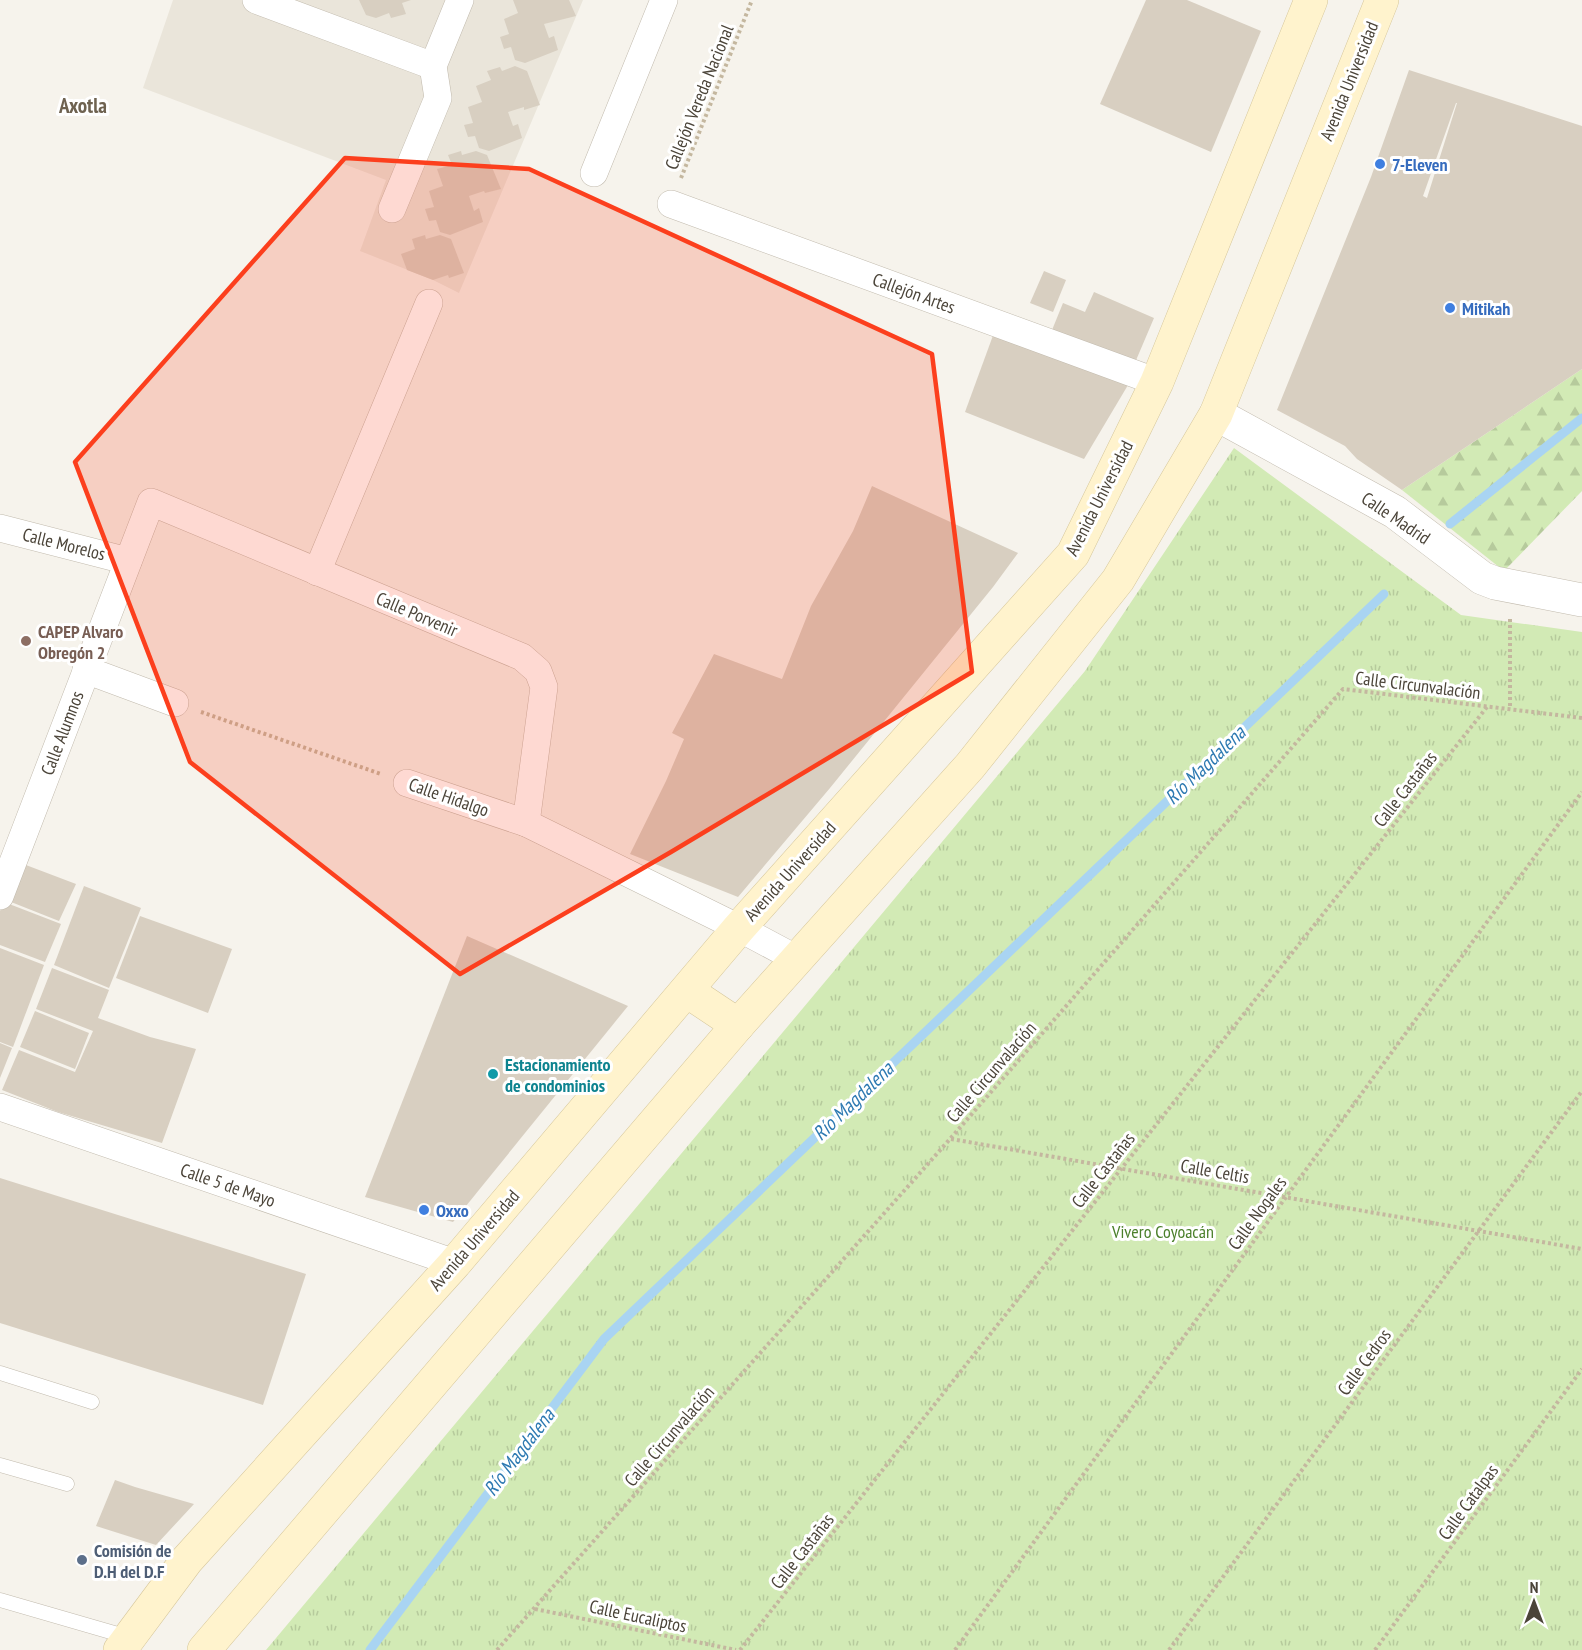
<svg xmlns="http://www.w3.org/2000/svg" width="1582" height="1650" font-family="'PT Sans Narrow',sans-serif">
	<defs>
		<pattern id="forest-firs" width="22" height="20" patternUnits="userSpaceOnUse" patternTransform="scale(1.5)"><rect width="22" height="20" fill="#d2eab5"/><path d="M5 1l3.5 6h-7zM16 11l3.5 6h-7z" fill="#b6ca9c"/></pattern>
		<pattern id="park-tufts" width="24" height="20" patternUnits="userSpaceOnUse" patternTransform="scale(1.5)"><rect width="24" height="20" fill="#d2eab5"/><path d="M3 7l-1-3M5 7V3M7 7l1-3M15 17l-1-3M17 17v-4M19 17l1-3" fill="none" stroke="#b6ca9c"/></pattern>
	</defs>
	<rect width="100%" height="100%" fill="#f6f3ec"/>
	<path fill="#eae5da" d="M 173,0 L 583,0 L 459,293 L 433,280 L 360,251 L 386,180 L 143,88 Z"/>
	<path fill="url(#forest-firs)" d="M 1582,369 L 1582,491 L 1504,571 L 1402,490 Z"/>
	<path fill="url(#park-tufts)" d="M 1234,448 L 1461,615 L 1582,632 L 1582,1650 L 266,1650 L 1085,671 Z"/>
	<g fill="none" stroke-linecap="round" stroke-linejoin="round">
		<g stroke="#a9d4f2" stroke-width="9">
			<path d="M 1450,524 L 1582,418"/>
			<path d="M 370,1650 L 604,1339 L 1384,594"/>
		</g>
	</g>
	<g fill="#d8cfc1" fill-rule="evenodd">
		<path d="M 359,0 L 411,0 L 402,3 L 406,14 L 391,18 L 389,13 L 376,18 L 366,15 Z"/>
		<path d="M 513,0 L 569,0 L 576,16 L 544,24 L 549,38 L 554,36 L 558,50 L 525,63 L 515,60 L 511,47 L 504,49 L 500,37 L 509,34 L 504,19 L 518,13 Z"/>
		<path d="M 1146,0 L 1187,0 L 1261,31 L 1211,152 L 1100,104 Z"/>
		<path d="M 515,66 L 527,71 L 540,105 L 524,110 L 524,107 L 508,112 L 513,126 L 518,124 L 522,138 L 489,151 L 479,148 L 475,136 L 468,137 L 464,125 L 473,123 L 468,107 L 482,102 L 476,86 L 491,80 L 487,71 L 500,67 L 502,71 Z"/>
		<path d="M 1409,70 L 1582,126 L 1582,369 L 1402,490 L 1357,459 L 1345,446 L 1277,410 L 1371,177 ZM 1456,103 L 1457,103 L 1427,198 L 1423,196 Z"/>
		<path d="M 461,151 L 462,155 L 476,151 L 487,155 L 501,189 L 485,193 L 484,191 L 469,196 L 474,211 L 479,208 L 483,222 L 450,235 L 440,232 L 436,220 L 429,221 L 425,209 L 434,207 L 429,191 L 443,186 L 437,169 L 452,165 L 448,155 Z"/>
		<path d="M 425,235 L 426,239 L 440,235 L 451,239 L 464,273 L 449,278 L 448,275 L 433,280 L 407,270 L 401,254 L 415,249 L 412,239 Z"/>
		<path d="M 1044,271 L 1066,280 L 1053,312 L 1030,303 Z"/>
		<path d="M 1094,292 L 1154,318 L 1134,365 L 1050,335 L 1063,303 L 1085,312 Z"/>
		<path d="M 995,330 L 1131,380 L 1084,459 L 965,412 Z"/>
		<path d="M 872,486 L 1018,553 L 993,587 L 830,788 L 738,897 L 630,854 L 666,781 L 684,739 L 672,733 L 714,654 L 782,679 L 811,606 L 853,531 Z"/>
		<path d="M 18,862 L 76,884 L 59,921 L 6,900 Z"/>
		<path d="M 84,886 L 141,908 L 109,988 L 54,965 Z"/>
		<path d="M 4,902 L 61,924 L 45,962 L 0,945 L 0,911 Z"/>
		<path d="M 140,916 L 232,949 L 208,1013 L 116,978 Z"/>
		<path d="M 467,936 L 628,1006 L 453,1222 L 365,1197 Z"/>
		<path d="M 0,948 L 44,965 L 13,1047 L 0,1042 Z"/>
		<path d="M 52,968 L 109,990 L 98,1018 L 150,1037 L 196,1049 L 162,1143 L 58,1112 L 2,1090 L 19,1050 L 75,1072 L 93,1031 L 36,1009 Z"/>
		<path d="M 35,1011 L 89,1033 L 75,1069 L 20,1047 Z"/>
		<path d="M 0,1043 L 12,1048 L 0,1078 Z"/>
		<path d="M 0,1178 L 306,1274 L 263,1405 L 0,1323 Z"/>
		<path d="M 115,1480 L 135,1487 L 194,1504 L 156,1545 L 96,1526 Z"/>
	</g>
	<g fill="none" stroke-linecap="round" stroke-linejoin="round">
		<defs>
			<g id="service">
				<path d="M 0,1373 L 92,1402"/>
				<path d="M 0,1465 L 67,1484"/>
				<path d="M 0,1600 L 128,1637"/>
			</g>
			<g id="minor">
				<path d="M 256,0 L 433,66"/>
				<path d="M 594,173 L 664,0"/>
				<path d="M 671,204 L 1157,382"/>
				<path d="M 392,209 L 438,98 L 433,66 L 460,0"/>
				<path d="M 0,528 L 128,561"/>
				<path d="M 317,572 L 429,303"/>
				<path d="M 86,670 L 175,703"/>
				<path d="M 407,783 L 526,823 L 739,928 L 797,959"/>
				<path d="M 0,896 L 151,502 L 522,657 L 538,671 L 544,687 L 526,823"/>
				<path d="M 0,1107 L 455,1263"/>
			</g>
			<path id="tertiary" d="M 1216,414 L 1395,512 L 1482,578 L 1495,583 L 1582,600"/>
			<g id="secondary">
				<path d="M 687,991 L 738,1025"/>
				<path d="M 120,1650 L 187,1560 L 455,1263 L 739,928 L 1073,554 L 1157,382 L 1311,0"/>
				<path d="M 204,1650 L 738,1025 L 970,766 L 1118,580 L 1216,414 L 1382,0"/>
			</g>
		</defs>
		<use href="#service" stroke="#c2bbae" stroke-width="15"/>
		<use href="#minor" stroke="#c2bbae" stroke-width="28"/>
		<use href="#tertiary" stroke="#c2bbae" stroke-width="34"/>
		<use href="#secondary" stroke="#d6c79b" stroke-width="34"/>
		<g stroke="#c4b79f" stroke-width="4" stroke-dasharray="3 3" stroke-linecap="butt">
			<path d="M 681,178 L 752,0"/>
			<path d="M 1510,619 L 1510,709"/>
			<path d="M 201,712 L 381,774"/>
			<path d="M 951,1139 L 1582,1249"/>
			<path d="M 535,1609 L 736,1650"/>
			<path d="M 497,1650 L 950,1139 L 1343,689 L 1582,718"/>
			<path d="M 740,1650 L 1487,707"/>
			<path d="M 955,1650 L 1582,792"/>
			<path d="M 1169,1650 L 1582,1091"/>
			<path d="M 1375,1650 L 1582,1369"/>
		</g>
		<use href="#service" stroke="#fff" stroke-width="14"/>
		<use href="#minor" stroke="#fff" stroke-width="27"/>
		<use href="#tertiary" stroke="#fff" stroke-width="33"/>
		<use href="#secondary" stroke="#fff3cd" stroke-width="33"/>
	</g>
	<path fill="#fc3f1d" fill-opacity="0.2" stroke="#fc3f1d" stroke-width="4.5" stroke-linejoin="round" d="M 345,158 L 529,169 L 932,354 L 972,672 L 671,852 L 460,974 L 190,762 L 75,462 Z"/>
	<g fill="#3f7fe0" stroke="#fff" stroke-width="2">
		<circle cx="1380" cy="164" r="6"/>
		<circle cx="1450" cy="308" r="6"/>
		<circle cx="424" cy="1210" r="6"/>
	</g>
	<circle fill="#8d6e63" stroke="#fff" stroke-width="2" cx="26" cy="641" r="6"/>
	<circle fill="#0f9aa8" stroke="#fff" stroke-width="2" cx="493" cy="1074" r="6"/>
	<circle fill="#5c6f8a" stroke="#fff" stroke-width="2" cx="82" cy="1560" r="6"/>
	<g text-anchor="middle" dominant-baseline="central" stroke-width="6" stroke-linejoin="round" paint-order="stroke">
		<g font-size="18" fill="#4b4439" stroke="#fff">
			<text transform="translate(1349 81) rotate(-68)">Avenida Universidad</text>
			<text transform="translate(699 97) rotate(-68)">Callejón Vereda Nacional</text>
			<text transform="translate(914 293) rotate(20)">Callejón Artes</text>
			<text transform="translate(1099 498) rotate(-63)">Avenida Universidad</text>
			<text transform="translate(1396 518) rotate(34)">Calle Madrid</text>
			<text transform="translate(64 544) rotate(14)">Calle Morelos</text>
			<text transform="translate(417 614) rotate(23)">Calle Porvenir</text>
			<text transform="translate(1418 685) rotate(7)">Calle Circunvalación</text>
			<text transform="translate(62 733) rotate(-69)">Calle Alumnos</text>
			<text transform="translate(1405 789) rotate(-52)">Calle Castañas</text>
			<text transform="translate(449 797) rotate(19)">Calle Hidalgo</text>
			<text transform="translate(790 871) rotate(-48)">Avenida Universidad</text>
			<text transform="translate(991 1072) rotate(-49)">Calle Circunvalación</text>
			<text transform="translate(1103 1170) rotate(-52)">Calle Castañas</text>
			<text transform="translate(1215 1171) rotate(10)">Calle Celtis</text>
			<text transform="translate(228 1185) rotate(19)">Calle 5 de Mayo</text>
			<text transform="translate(1257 1213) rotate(-54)">Calle Nogales</text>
			<text transform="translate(474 1240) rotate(-49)">Avenida Universidad</text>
			<text transform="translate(1364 1362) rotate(-54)">Calle Cedros</text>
			<text transform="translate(669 1436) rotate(-49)">Calle Circunvalación</text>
			<text transform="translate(1468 1502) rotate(-54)">Calle Catalpas</text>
			<text transform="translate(802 1551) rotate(-52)">Calle Castañas</text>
			<text transform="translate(638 1616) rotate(12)">Calle Eucaliptos</text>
		</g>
		<g font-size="18" font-weight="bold" fill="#366cbe" stroke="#fff" text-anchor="start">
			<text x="1392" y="164">7-Eleven</text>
			<text x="1462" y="308">Mitikah</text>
			<text x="436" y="1210">Oxxo</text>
		</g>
		<g font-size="18" font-weight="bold" fill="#785e54" stroke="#fff" text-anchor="start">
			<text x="38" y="631">CAPEP Alvaro<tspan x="38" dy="21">Obregón 2</tspan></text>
		</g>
		<g font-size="18" font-weight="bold" fill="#0d838f" stroke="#fff" text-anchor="start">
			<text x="505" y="1064">Estacionamiento<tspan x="505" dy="21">de condominios</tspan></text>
		</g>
		<g font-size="18" fill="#4a7f2a" stroke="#fff">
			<text x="1163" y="1231">Vivero Coyoacán</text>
		</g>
		<g font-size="18" font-weight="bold" fill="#4e5e75" stroke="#fff" text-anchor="start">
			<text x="94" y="1550">Comisión de<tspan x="94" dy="21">D.H del D.F</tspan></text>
		</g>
		<g font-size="20" font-style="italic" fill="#2e7ab2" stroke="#fff">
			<text transform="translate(1205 765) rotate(-44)">Río Magdalena</text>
			<text transform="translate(853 1101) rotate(-44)">Río Magdalena</text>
			<text transform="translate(519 1452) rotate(-53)">Río Magdalena</text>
		</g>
		<g font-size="21" font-weight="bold" fill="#6e6250" stroke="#fff">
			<text x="83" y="105">Axotla</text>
		</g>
	</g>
	<g transform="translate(1534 1602)" stroke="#ffffff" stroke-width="4.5" paint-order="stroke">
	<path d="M0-4.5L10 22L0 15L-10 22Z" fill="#4b4439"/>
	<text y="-9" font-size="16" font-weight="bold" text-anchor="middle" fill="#4b4439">N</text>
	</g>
</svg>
